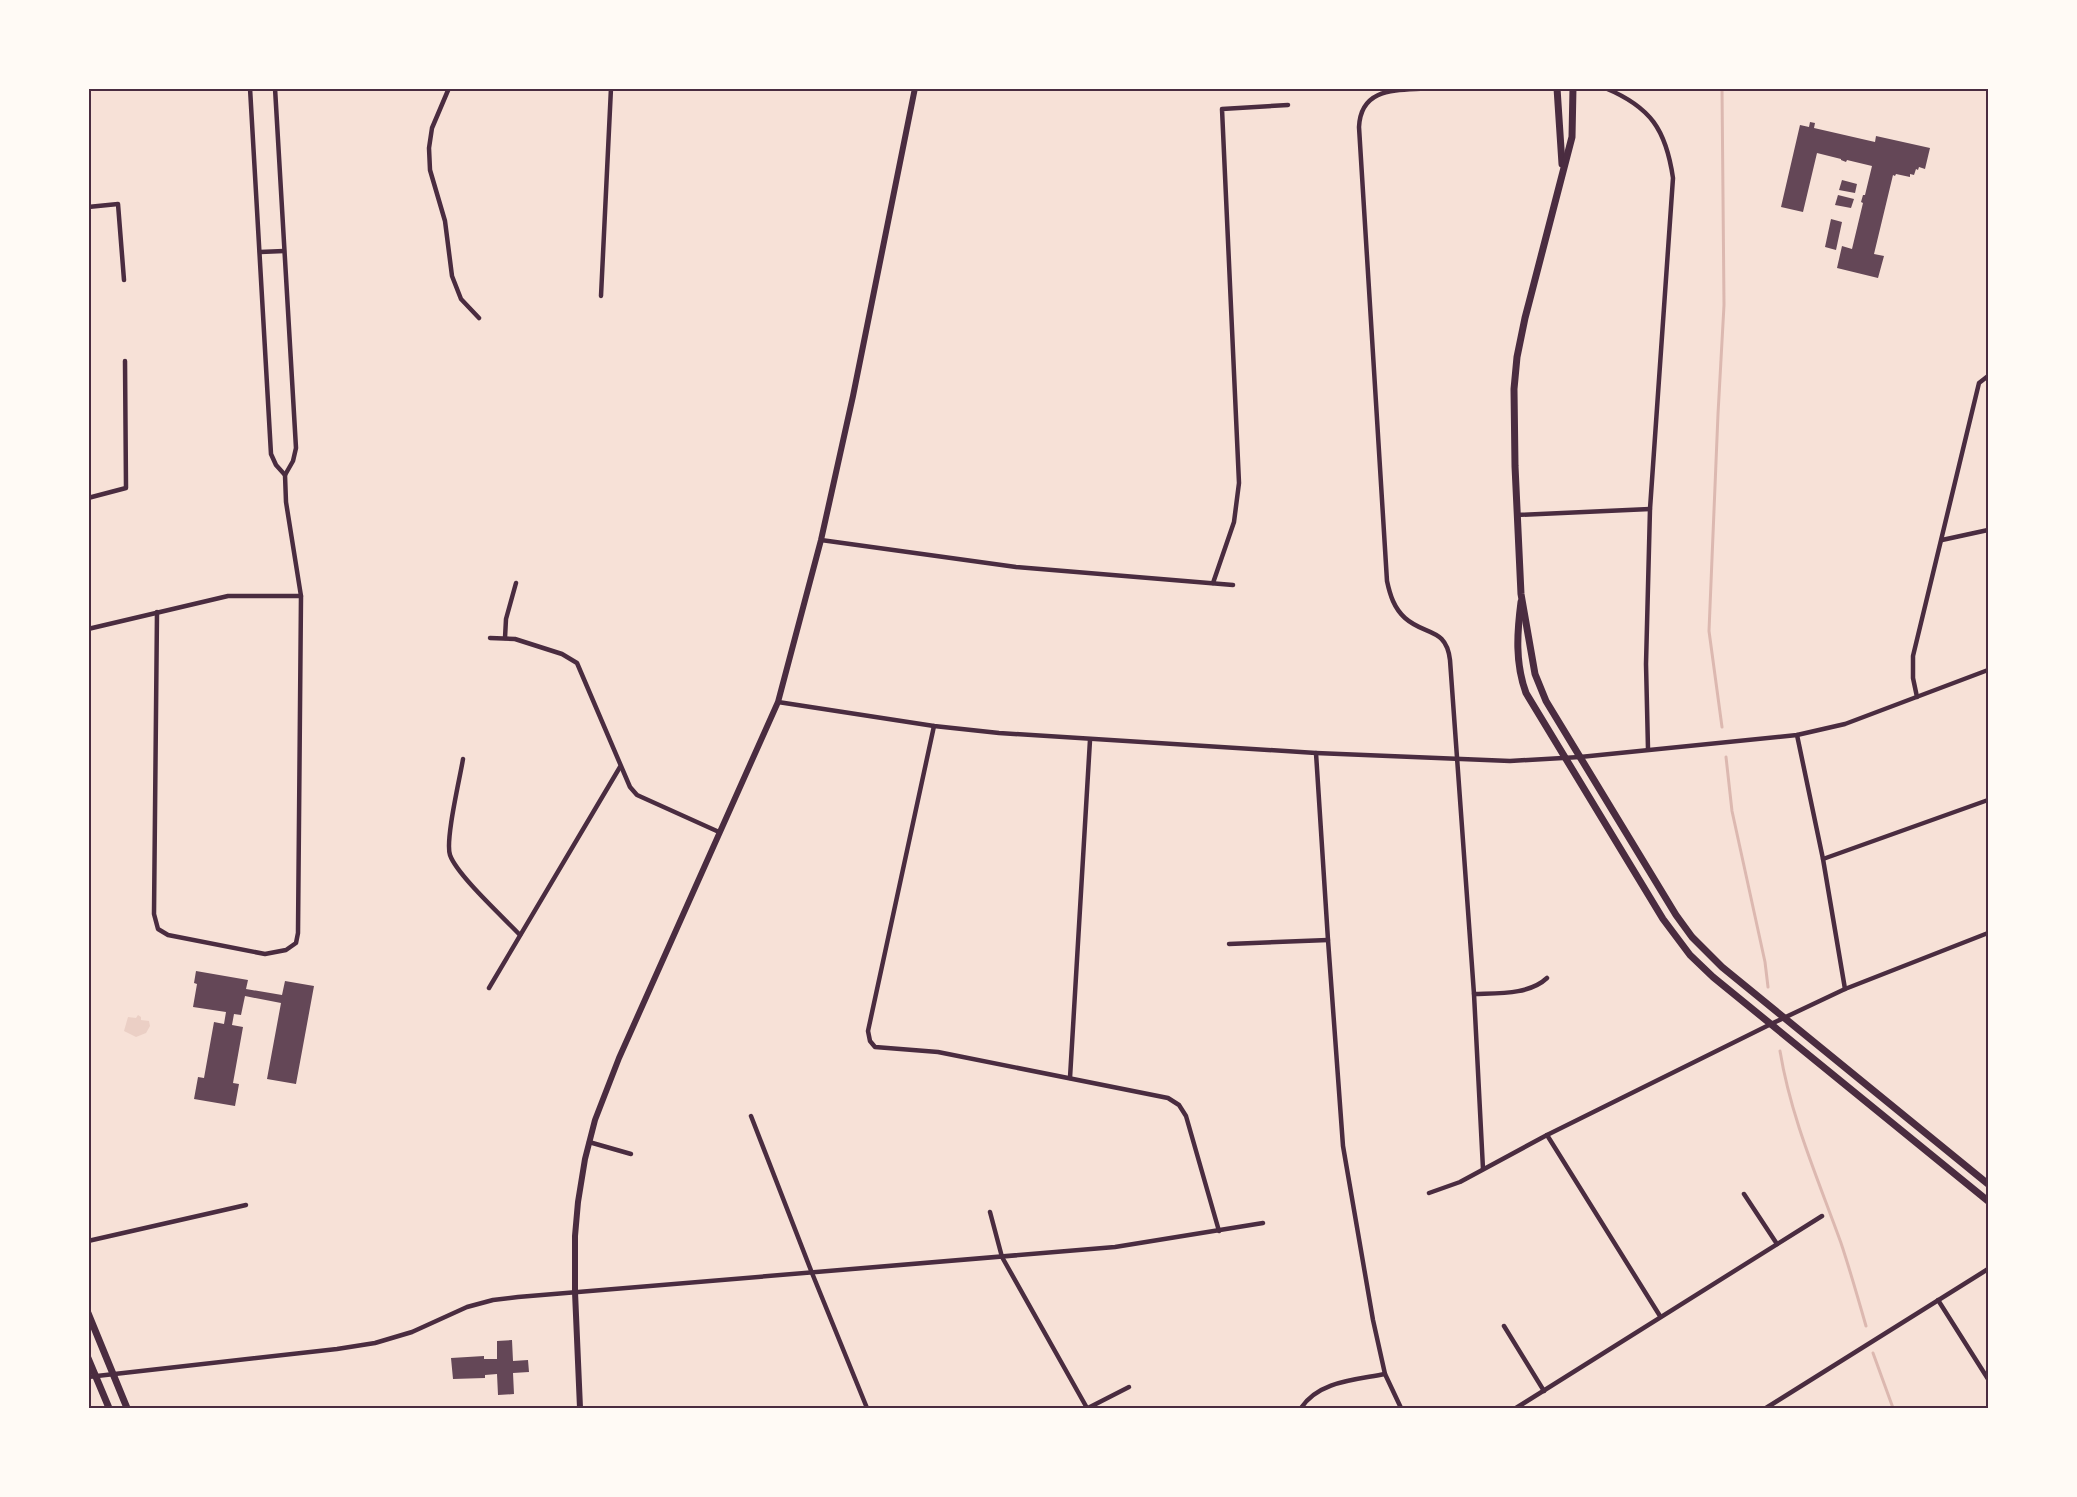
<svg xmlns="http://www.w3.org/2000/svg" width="2077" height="1497" font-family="Inter,sans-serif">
	<rect width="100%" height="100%" fill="#f7e1d7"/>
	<path fill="#ebcfc5" d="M 138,1015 L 141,1017 L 141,1020 L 149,1021 L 150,1026 L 146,1033 L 136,1037 L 124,1031 L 128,1017 L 136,1018 Z"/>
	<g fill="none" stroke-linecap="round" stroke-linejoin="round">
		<g stroke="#dcb8b0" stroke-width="3">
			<path d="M 1722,727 L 1709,631 L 1718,414 L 1724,305 L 1722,88"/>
			<path d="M 1726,757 L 1732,811 L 1765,962 L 1768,987"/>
			<path d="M 1780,1051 C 1791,1118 1818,1179 1841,1243 C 1850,1270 1858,1298 1866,1326"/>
			<path d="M 1873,1353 L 1893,1408"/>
		</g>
	</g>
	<g fill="#644757">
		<path d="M 1810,122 L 1815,123 L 1814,128 L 1875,142 L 1876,136 L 1930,148 L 1925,169 L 1919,167 L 1918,170 L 1916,169 L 1914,175 L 1910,174 L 1910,177 L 1896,174 L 1895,176 L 1893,175 L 1874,254 L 1884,256 L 1878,278 L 1837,268 L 1842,246 L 1852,249 L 1863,203 L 1861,202 L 1863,195 L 1865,195 L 1872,166 L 1847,160 L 1846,162 L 1841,160 L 1841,159 L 1817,153 L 1803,212 L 1781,207 L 1800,125 L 1809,127 Z"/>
		<path d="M 1842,180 L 1857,184 L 1855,193 L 1839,190 Z"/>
		<path d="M 1838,195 L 1854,199 L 1851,208 L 1835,205 Z"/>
		<path d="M 1831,219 L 1842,222 L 1836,250 L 1825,247 Z"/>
		<path d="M 196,971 L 248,980 L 246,989 L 282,995 L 285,981 L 314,986 L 296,1084 L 267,1079 L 281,1003 L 245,996 L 241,1015 L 234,1014 L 232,1025 L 243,1027 L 233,1083 L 239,1084 L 235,1106 L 194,1099 L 198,1077 L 204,1078 L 214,1022 L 224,1024 L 226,1012 L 193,1007 L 197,984 L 194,983 Z"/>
		<path d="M 512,1340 L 513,1361 L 528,1360 L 529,1372 L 513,1373 L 514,1394 L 498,1395 L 497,1374 L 485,1375 L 485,1378 L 453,1379 L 451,1358 L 484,1356 L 484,1359 L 497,1359 L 497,1341 Z"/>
	</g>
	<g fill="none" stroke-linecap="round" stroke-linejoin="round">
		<g stroke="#4a2c40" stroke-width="4.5">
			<path d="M 250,88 L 271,454 L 276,465 L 285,475"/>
			<path d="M 449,88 L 432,128 L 429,148 L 430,170 L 445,221 L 452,276 L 461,299 L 479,318"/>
			<path d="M 1431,88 C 1400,91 1361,85 1359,127 L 1387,581 C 1390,595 1394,608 1405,618 C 1425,636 1446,627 1450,660 L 1474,994 L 1483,1169"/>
			<path d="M 1605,88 C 1651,107 1666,130 1673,178 L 1650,509 L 1646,664 L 1648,749"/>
			<path d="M 88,207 L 118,204 L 124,280"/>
			<path d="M 260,252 L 284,251"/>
			<path d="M 601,296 L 611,88"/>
			<path d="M 88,498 L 126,488 L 125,361"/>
			<path d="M 1517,515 L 1650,509"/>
			<path d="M 821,540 L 1016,567 L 1233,585"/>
			<path d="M 1942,540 L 1988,530"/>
			<path d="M 1213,583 L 1234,522 L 1239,483 L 1222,109 L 1288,105"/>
			<path d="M 157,612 L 154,914 L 158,929 L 168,935 L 265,954 L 286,950 L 296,943 L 298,933 L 301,596 L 286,502 L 285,475 L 293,461 L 296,448 L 275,88"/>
			<path d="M 88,629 L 228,596 L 301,596"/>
			<path d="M 490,638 L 515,639 L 562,654 L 577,663 L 630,787 L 637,795 L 719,832"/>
			<path d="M 505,638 L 506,619 L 516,583"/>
			<path d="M 1917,697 L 1913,678 L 1913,656 L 1979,383 L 1988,376"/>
			<path d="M 778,702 L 934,726 L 999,733 L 1316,753 L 1510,761 L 1580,757 L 1797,735 L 1845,724 L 1988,670"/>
			<path d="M 934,726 L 868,1031 L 870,1041 L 875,1047 L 938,1052 L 1168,1098 L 1179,1105 L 1186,1116 L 1219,1231"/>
			<path d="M 1797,735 L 1823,859 L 1845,989"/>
			<path d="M 1316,753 L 1328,940 L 1343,1146 L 1373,1320 L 1385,1374 L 1401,1408"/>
			<path d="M 463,759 C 460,778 445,840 450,855 C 457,875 503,917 520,935"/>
			<path d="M 1823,859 L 1988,800"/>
			<path d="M 1229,944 L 1328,940"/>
			<path d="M 489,988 L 620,767"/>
			<path d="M 1474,994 C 1498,993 1529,995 1547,978"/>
			<path d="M 1070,1078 L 1090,740"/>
			<path d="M 751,1116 L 812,1273 L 867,1408"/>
			<path d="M 1547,1135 L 1660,1316"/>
			<path d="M 589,1142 L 631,1154"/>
			<path d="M 1429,1193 L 1460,1182 L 1547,1135 L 1771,1024 L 1845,989 L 1988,933"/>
			<path d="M 1744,1194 L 1777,1244"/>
			<path d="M 990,1212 L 1002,1257 L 1087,1408"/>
			<path d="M 88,1241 L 246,1205"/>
			<path d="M 1938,1300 L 1988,1379"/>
			<path d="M 1504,1326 L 1544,1391"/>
			<path d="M 88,1377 L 337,1349 L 375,1343 L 412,1332 L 467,1307 L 493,1300 L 518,1297 L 1115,1247 L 1263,1223"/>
			<path d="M 1088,1408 L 1129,1387"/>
			<path d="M 1301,1408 C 1319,1381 1355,1380 1385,1374"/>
			<path d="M 1516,1408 L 1822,1216"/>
			<path d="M 1766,1408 L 1988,1269"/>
		</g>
		<path stroke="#4a2c40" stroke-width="6" d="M 580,1408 L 575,1292 L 575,1236 L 578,1202 L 585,1159 L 595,1120 L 619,1058 L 778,702 L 821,540 L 853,396 L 915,88"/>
		<g stroke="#4a2c40" stroke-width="7">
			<path d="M 1557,88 L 1562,164"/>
			<path d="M 1573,88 L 1572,137 L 1525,318 L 1517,357 L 1514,389 L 1515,466 L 1521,594 L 1535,674 L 1546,701 L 1676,915 L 1692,937 L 1722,967 L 1988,1184"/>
			<path d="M 1521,602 C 1517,633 1515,663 1526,693 L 1663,919 L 1690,955 L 1713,977 L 1988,1201"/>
			<path d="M 88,1313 L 127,1408"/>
			<path d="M 88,1358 L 109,1408"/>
		</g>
	</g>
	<rect width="2077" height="1497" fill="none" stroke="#fffaf5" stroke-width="180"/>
	<rect x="90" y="90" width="1897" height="1317" fill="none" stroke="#4a2c40" stroke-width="2"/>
</svg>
